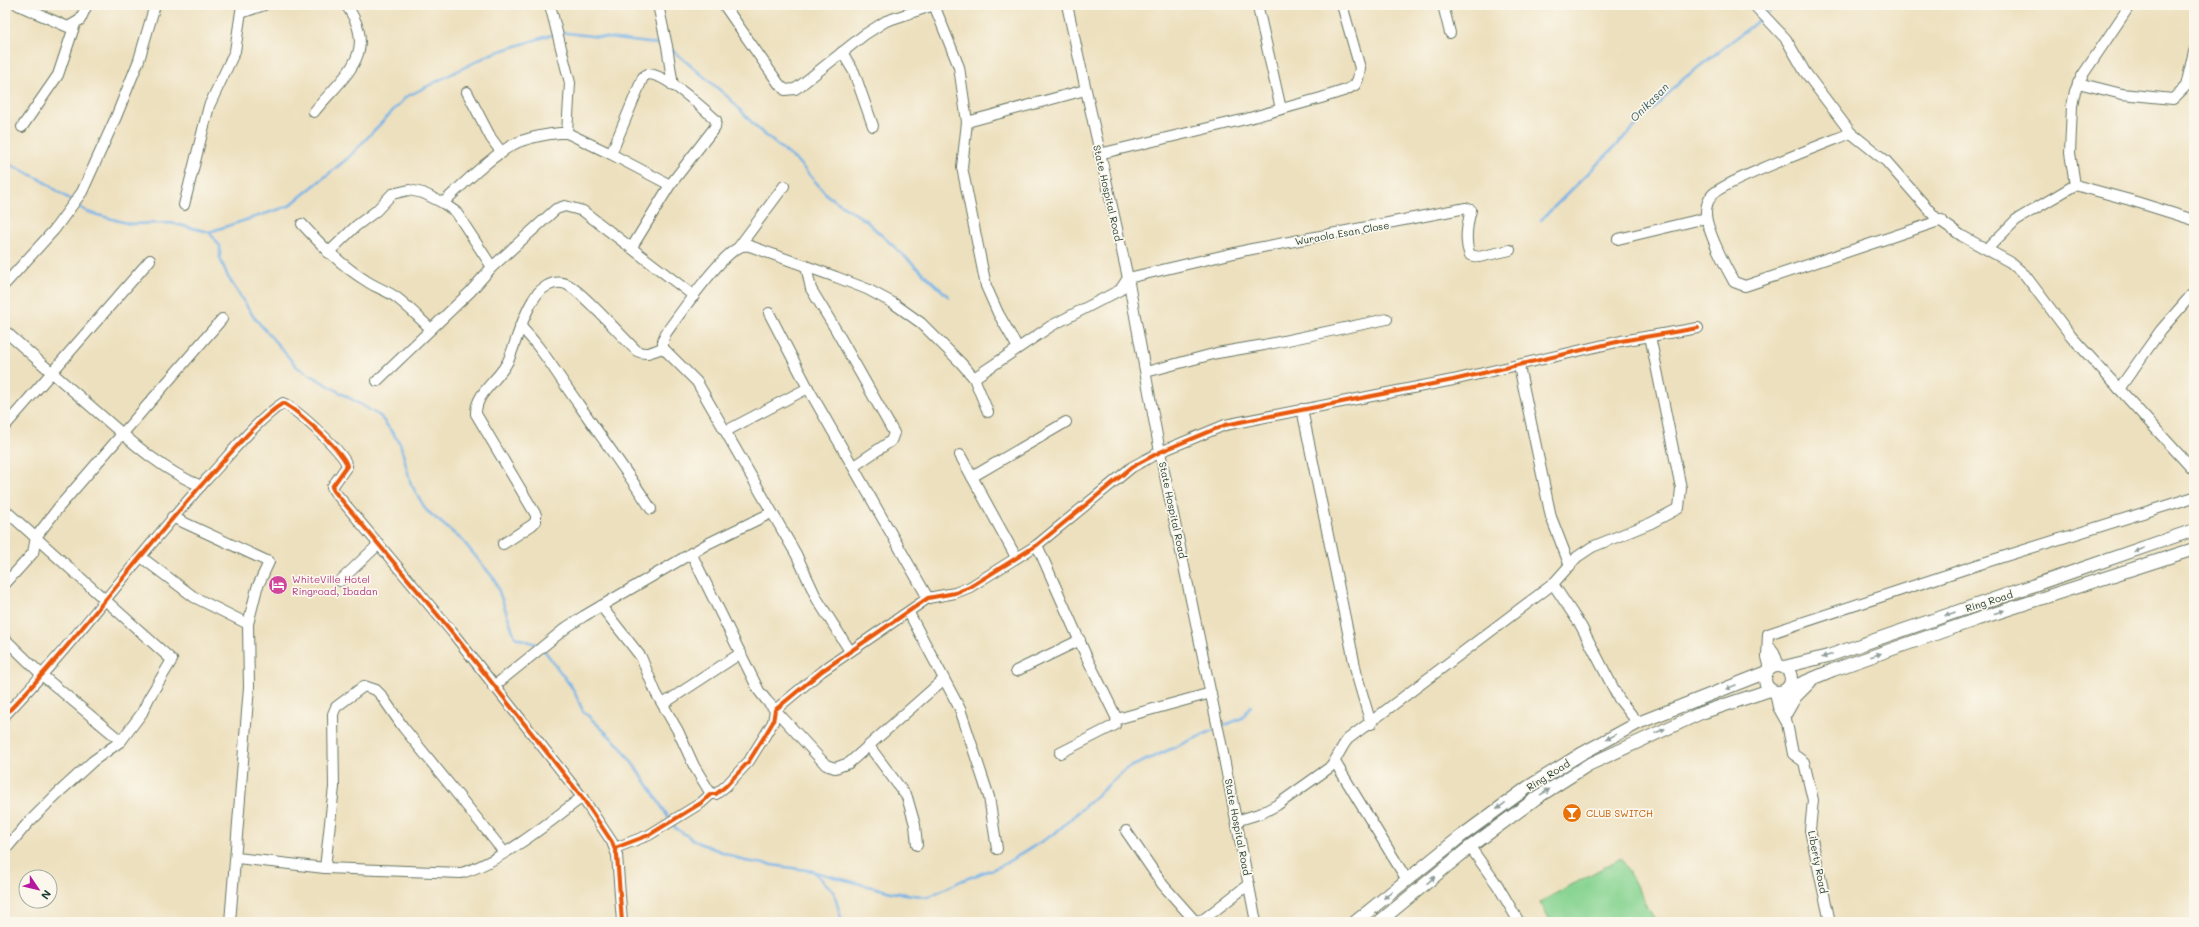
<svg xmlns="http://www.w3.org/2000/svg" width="2199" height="927" font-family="Mali,sans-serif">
	<rect width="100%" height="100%" fill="#fbf7ec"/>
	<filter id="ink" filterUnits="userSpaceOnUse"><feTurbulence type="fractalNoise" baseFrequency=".025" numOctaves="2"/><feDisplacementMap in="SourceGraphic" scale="8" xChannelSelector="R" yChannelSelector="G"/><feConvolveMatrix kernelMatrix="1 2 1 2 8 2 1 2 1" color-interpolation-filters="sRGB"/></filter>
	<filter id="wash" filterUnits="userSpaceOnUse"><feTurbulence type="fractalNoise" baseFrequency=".012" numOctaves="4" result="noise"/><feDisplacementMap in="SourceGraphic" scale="16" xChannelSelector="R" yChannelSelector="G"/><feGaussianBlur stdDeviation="0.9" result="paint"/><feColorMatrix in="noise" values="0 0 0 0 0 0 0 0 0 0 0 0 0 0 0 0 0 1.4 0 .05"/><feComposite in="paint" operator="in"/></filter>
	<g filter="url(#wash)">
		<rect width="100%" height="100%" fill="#ede0be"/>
		<path fill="#88d492" stroke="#548863" d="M 1621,858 L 1656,922 L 1551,922 L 1540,902 Z"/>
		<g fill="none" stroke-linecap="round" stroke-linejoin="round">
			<g stroke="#74b2e7" stroke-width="2.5">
				<path d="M 1767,14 L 1778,5"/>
				<path d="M 559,32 L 665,45"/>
				<path d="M 671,49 L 728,97 L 758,129 L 798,162 L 828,196 L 865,220 L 949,297"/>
				<path d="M 5,162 L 40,179 L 72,201"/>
				<path d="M 76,204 L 87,212 L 130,224 L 171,223 L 209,232 L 220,246 L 220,258 L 228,277 L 253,316 L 297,367 L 380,416 L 400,443 L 411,484 L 426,510 L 463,541 L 495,580 L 515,637 L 539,645"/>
				<path d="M 1541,220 L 1682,80 L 1763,17"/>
				<path d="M 209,232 L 289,206 L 348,158 L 406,97 L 491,54 L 554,34"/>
				<path d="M 544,650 L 573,689 L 583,711 L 620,746 L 648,785 L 670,820"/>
				<path d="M 1221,727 L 1242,718 L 1251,706"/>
				<path d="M 673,824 L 675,828 L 699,843 L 745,861 L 813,871 L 834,892 L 842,922"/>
				<path d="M 815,872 L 891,892 L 928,897 L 963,880 L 1001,866 L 1054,834 L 1126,769 L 1216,729"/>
			</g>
		</g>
	</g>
	<g filter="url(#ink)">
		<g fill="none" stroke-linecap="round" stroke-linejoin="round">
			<defs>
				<g id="minor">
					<path d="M 18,5 L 68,27 L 80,20 L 87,5"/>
					<path d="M 550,5 L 570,83 L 567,133"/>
					<path d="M 658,5 L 667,46 L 673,86"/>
					<path d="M 724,5 L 779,84 L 785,90 L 795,89 L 801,85 L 864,35 L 886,21 L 934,5 L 959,67 L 967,122 L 962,167 L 986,286 L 998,313 L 1018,348"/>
					<path d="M 1067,5 L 1128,278 L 1160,452 L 1219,733 L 1256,922"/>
					<path d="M 1443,5 L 1450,33"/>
					<path d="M 1754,5 L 1786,39 L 1805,72 L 1851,133 L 1886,161 L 1935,217 L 1962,236 L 2010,262 L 2025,275 L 2071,336 L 2194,471"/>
					<path d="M 1259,12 L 1281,109"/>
					<path d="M 241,13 L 264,5"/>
					<path d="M 842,52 L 854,72 L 873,126"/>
					<path d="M 2078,83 L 2122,94 L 2173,99 L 2186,86 L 2194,51"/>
					<path d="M 467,92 L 491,138 L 502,153"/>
					<path d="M 314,112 C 343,76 381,53 346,5"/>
					<path d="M 967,122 L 1085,90"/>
					<path d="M 22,127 L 58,75 L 75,24"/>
					<path d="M 1851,133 C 1829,142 1722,182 1712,195 C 1709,199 1706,206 1706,212 C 1705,227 1726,268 1734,282 L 1745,286 L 1942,220"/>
					<path d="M 611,154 L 643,77 L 648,74 C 666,74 703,108 716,120 L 715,127 L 670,185 L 632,247"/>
					<path d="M 1099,154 L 1246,119 L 1321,98 L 1346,90 L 1355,85 L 1358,79 L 1360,68 L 1342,5"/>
					<path d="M 2075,185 L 2070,153 L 2072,106 L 2075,91 L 2082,76 L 2130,5"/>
					<path d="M 443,203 C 462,185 497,150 521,141 C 533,137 548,134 560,133 L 567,133 L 611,154 L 670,185"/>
					<path d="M 184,205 L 209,106 L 235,51 L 242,5"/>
					<path d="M 302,224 C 322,246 342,266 368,282 C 377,288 388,291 397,298 C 409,307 420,319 431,329"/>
					<path d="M 1618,239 L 1706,218"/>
					<path d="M 738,248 L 784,186"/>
					<path d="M 1988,248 L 2016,220 L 2075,185 L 2130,200 L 2194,220"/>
					<path d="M 328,253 L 356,226 L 376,211 L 392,194 L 409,190 L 423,193 L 443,203 L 456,212 L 492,267"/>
					<path d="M 806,266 L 811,289 L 836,330 L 894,433 L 891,441 L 854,466"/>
					<path d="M 5,284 L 54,230 L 82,192 L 116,117 L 139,60 L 155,5"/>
					<path d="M 769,313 L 808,388 L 928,598"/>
					<path d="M 520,326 C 543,349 558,376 577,402 C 602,438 628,473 651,509"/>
					<path d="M 5,331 C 35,358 65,384 95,410 C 127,438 161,470 201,486"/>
					<path d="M 663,348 L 663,340 L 666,333 C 679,315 720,256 738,248 C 740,246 744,246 747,245 L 836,277 L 867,289 L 893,303 L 921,323 L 961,363 L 974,378 L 988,412"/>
					<path d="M 1519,366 L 1551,517 L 1570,566"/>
					<path d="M 1146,372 L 1217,353 L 1264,345 L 1387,319"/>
					<path d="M 974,378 L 1051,326 L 1120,290 L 1128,278 L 1247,250 L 1466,208 L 1471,210 C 1467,225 1464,241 1470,255 L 1479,257 L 1510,250"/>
					<path d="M 377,381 L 470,292 L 492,267 L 556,209 L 565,206 L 583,211 L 694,296"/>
					<path d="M 2119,389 L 2161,330 L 2194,292"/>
					<path d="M 1302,409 L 1357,676 L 1371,724"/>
					<path d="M 5,426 L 150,260"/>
					<path d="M 726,431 L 808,388"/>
					<path d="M 960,455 L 1016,557"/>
					<path d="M 972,477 L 1066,422"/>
					<path d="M 5,510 L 172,660 L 149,698 L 142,713 L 121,741 L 93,761 L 57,794 L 27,824 L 5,850"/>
					<path d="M 172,517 L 269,562 L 257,588 L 248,624 L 249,687 L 230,922"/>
					<path d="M 503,544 L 532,525 L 536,521 L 536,515 L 476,414 C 475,392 501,379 509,359 C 517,339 522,318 533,300 C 539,289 553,279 566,284 C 580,289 622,337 637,351 C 647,356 652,351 663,348 L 697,382 L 796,554 L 817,599 L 850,651"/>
					<path d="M 1037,545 L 1088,660 L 1117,719"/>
					<path d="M 691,553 L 759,691 L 767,701 L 826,765 L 835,768 L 849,763 L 943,680"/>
					<path d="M 141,557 L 194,597 L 248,624"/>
					<path d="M 340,581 L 379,544"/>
					<path d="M 5,584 L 33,553 L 36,537 L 59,507 L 222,319"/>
					<path d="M 1553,584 L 1581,626 L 1619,699 L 1638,723"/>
					<path d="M 601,606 L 641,657 L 656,693 L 678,731 L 694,766 L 711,794"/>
					<path d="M 909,613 L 960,709 L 989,797 L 997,849"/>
					<path d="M 5,639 L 43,676 L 121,741"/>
					<path d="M 1768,644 L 1774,652 L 1779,666"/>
					<path d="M 1770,669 L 1767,657 L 1768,634 L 1980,564 L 2194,497"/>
					<path d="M 1016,671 L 1080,640"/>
					<path d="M 493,687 L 567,627 L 584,616 L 709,543 L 771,513"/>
					<path d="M 1784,691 L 1787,713"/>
					<path d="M 1775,692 L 1778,707 L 1787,723 L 1793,754 L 1804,762 L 1813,800 L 1810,830 L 1830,922"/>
					<path d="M 663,704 L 741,653"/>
					<path d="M 5,715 C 77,640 137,557 206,480 C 227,458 258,419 283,403 C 297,410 345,453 347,466 L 332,487 L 334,491 L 452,632 L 582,797 L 612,842 L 617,855 L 622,922"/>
					<path d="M 869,746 L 907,797 L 915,825 L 917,845"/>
					<path d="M 1060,753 L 1115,725 L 1117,719 L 1211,693"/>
					<path d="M 1335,762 L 1407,880"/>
					<path d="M 1236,821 L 1262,813 L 1277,805 L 1329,768 C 1338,759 1340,748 1348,739 L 1553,584 L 1577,557 L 1592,547 L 1651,523 L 1679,508 L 1681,488 L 1650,336"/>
					<path d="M 1126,831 L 1163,885 L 1195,921 L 1204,919 L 1249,884"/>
					<path d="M 1470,847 L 1498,886 L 1519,922"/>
					<path d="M 615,848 L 649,835 L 701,803 L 711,794 L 716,794 L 726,786 L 749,761 L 764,737 L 773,722 L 775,710 L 822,671 L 928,598 L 955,593 L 970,587 L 1037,545 L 1132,467 L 1160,452 L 1225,425 L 1453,380 L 1621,341 L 1698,328"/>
					<path d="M 237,858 L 325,868 L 461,873 C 499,863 550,822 582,797"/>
					<path d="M 325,868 L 334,787 L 333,714 L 336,707 L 364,686 L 376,690 L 381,695 L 403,727 L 504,852"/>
				</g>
				<g id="major">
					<circle cx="1778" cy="679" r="13"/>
					<path d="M 1784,667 L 1828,656 L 2194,530"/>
					<path d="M 1788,689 L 1833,670 L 1978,619 L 2194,549"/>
					<path d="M 1787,711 L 1795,697 L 1810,682"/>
					<path d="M 1355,922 L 1460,837 L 1528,787 L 1581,754 L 1638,723 L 1767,672"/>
					<path d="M 1379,922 L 1470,847 L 1538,797 L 1588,765 L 1701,713 L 1770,690"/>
				</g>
			</defs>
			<use href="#minor" stroke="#677664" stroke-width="12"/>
			<use href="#major" stroke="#677664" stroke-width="14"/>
			<use href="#minor" stroke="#fff" stroke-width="10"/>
			<use href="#major" stroke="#fff" stroke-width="12"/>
			<defs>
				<g id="cycleway">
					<path d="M 5,715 C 77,640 137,557 206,480 C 227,458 258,419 283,403 C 297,410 345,453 347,466 L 332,487 L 334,491 L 452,632 L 582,797 L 612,842 L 617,855 L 622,922"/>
					<path d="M 615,848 L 649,835 L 701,803 L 711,794 L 716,794 L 726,786 L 749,761 L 764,737 L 773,722 L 775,710 L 822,671 L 928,598 L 955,593 L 970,587 L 1037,545 L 1132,467 L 1160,452 L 1225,425 L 1453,380 L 1621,341 L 1698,328"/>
				</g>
			</defs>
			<use href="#cycleway" stroke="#fbf7ec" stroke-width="6"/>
			<use href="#cycleway" stroke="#e8590c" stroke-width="4"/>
		</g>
		<defs><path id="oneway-solid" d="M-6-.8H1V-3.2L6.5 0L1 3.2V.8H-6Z"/></defs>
		<g fill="#8f9e9a">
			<use href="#oneway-solid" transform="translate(2139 550) rotate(159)"/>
			<use href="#oneway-solid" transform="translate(1999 612) rotate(-18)"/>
			<use href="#oneway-solid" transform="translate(1950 614) rotate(161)"/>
			<use href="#oneway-solid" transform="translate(1876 655) rotate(-18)"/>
			<use href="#oneway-solid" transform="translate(1827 656) rotate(164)"/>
			<use href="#oneway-solid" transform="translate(1731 687) rotate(158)"/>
			<use href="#oneway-solid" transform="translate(1660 731) rotate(-24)"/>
			<use href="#oneway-solid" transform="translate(1611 737) rotate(151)"/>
			<use href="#oneway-solid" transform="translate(1545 792) rotate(-32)"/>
			<use href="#oneway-solid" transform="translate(1501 806) rotate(143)"/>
			<use href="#oneway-solid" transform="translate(1431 880) rotate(-41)"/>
			<use href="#oneway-solid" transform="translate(1388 895) rotate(141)"/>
		</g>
	</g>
	<defs>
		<symbol id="hotel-disc" viewBox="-11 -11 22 22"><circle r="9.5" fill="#d1479c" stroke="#fbf7ec"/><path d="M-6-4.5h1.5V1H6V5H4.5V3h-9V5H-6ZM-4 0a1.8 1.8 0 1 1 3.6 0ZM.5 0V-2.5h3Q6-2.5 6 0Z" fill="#fff"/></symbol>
		<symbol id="bar-disc" viewBox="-11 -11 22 22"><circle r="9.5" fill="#e8710a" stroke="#fbf7ec"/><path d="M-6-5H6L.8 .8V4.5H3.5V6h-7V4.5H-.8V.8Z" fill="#fff"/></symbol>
	</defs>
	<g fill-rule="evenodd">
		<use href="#hotel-disc" x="267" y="574" width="22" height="22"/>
		<use href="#bar-disc" x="1561" y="802" width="22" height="22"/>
	</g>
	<g text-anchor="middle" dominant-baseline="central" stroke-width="3.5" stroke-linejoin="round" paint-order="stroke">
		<g font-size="10" fill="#1f3d34" stroke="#fbf7ec">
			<text transform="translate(1108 193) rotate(77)">State Hospital Road</text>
			<text transform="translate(1342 233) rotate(-10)">Wuraola Esan Close</text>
			<text transform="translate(1173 510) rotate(78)">State Hospital Road</text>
			<text transform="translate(1989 601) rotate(-18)">Ring Road</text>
			<text transform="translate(1548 775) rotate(-32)">Ring Road</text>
			<text transform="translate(1238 827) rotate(79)">State Hospital Road</text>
			<text transform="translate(1818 862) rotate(79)">Liberty Road</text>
		</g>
		<g font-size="10" fill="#b23c85" stroke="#fbf7ec" text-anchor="start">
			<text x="292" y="579">WhiteVille Hotel<tspan x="292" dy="12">Ringroad, Ibadan</tspan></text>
		</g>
		<g font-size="10" fill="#c56008" stroke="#fbf7ec" text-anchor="start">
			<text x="1586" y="813">CLUB SWITCH</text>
		</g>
		<g font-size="11" font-style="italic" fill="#345a61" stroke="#fbf7ec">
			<text transform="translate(1649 102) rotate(-45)">Onikasan</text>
		</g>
	</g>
	<rect width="2199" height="927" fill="none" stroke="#fbf7ec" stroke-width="20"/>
	<g transform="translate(38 889) rotate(125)"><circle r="19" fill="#fbf7ec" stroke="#a3ada2"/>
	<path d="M0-3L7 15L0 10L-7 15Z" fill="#b5179e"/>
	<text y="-6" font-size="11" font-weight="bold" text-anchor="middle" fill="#1f3d34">N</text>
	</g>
</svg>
